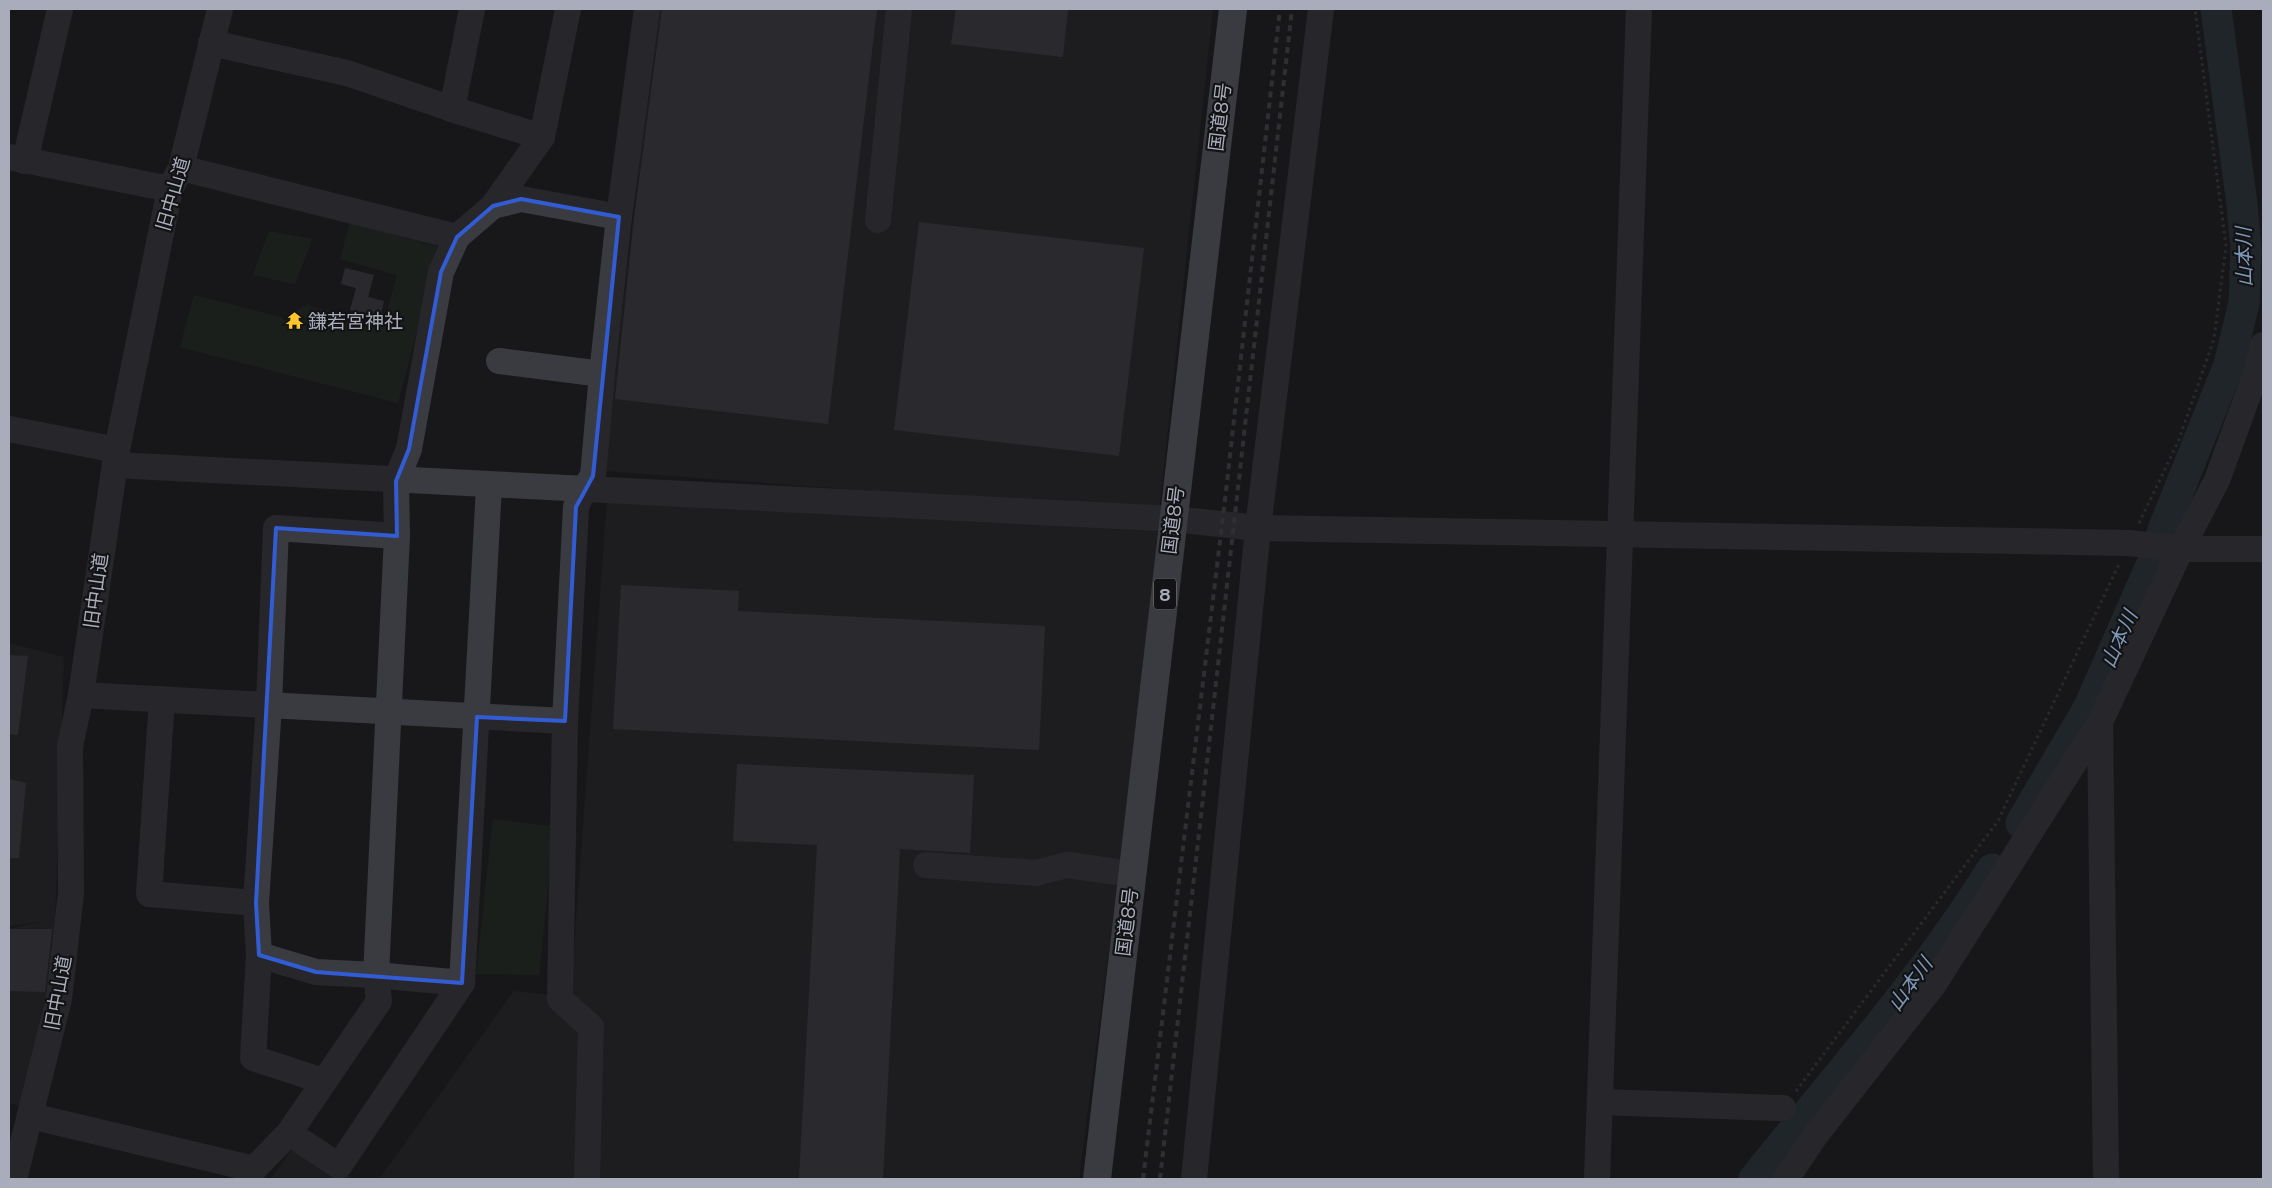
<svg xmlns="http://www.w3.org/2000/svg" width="2272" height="1188" font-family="'Space Grotesk','Noto Sans JP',sans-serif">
	<rect width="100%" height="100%" fill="#18181a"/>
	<g fill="#242427">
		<path d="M 657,9 L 1213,9 L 1159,512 L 604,471 Z"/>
		<path d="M 607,501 L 1163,532 L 1079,1179 L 600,1179 L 602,1029 L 571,989 Z"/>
		<path d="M 9,643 L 64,657 L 55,920 L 48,1002 L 21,1106 L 9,1103 L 9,929 L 40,922 L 9,926 Z"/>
		<path d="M 514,991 L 547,995 L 582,1030 L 580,1179 L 379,1179 Z"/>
		<path d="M 293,1148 L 355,1179 L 271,1179 Z"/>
	</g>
	<g fill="#1f2921">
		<path d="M 350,223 L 439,247 L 398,403 L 180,347 L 194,295 L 284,318 L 307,305 L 383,326 L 397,275 L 340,259 Z"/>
		<path d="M 269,231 L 312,239 L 295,284 L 253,275 Z"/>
		<path d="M 493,819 L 554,827 L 539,975 L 476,974 Z"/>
	</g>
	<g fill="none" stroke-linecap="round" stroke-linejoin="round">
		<g stroke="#2c363f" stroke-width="31">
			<path d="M 2021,823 L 2089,707 L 2157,552 L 2163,530 L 2229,365 L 2244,303 L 2246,250 L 2242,204 L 2216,9"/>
			<path d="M 1754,1179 C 1835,1078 1923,980 1992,869"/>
		</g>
	</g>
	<g fill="#424247">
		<path d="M 662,9 L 877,9 L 828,424 L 615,399 L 634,219 Z"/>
		<path d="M 956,9 L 1068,9 L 1063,57 L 951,44 Z"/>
		<path d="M 919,222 L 1144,248 L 1119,456 L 894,430 Z"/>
		<path d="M 345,268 L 374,275 L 368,297 L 384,301 L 380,318 L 350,310 L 356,288 L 341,284 Z"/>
		<path d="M 621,585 L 739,591 L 738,611 L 1045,626 L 1039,750 L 613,729 Z"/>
		<path d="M 9,655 L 28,656 L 18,735 L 9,734 Z"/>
		<path d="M 737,764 L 974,775 L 970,853 L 900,849 L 883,1179 L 799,1179 L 817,845 L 733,841 Z"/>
		<path d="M 9,779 L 26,783 L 19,858 L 9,858 Z"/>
		<path d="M 9,929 L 52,929 L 45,992 L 9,991 Z"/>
	</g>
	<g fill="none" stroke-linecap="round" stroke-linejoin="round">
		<g stroke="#3e4046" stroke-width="3" stroke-dasharray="2.5 4" stroke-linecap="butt">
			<path d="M 2139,523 L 2178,442 L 2214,339 L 2226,246 L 2195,9"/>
			<path d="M 1796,1091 L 1998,821 L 2119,564"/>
		</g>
		<g stroke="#3a3b41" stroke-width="26">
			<path d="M 211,43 L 347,73 L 452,109 L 542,137"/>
			<path d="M 452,109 L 472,9"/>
			<path d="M 9,157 L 170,189"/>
			<path d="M 25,161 L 60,9"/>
			<path d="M 181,168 L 457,237"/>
			<path d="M 493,206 L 521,199 L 619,217"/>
			<path d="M 878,220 L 899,9"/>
			<path d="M 499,361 L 602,374"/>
			<path d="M 9,429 L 117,450"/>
			<path d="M 115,465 L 1174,519 L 1258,528 L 2129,543 L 2181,549 L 2263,549"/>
			<path d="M 81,695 L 565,721"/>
			<path d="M 162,699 L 149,894 L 256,903"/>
			<path d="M 2100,722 L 2106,1179"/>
			<path d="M 926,865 L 1036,873 L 1067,865 L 1132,874"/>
			<path d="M 259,955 L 316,972 L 376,975 L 462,983 L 339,1166 L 289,1133"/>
			<path d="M 462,983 L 489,486"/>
			<path d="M 323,1081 L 253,1058 L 259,955 L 256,903 L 269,705 L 276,528 L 397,536"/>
			<path d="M 1600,1102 L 1783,1108"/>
			<path d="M 31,1116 L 254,1169 L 289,1133 L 379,1001 L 376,975 L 397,536 L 396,481 L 409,449 L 441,272 L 457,237 L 493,206 L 542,137 L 568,9"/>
			<path d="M 14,1179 L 59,999 L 71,893 L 70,746 L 81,695 L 117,450 L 170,189 L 181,168 L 220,9"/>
			<path d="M 587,1179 L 591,1027 L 560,999 L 565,721 L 576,507 L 583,490 L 593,476 L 602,374 L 619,217 L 647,9"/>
			<path d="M 1194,1179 L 1258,528 L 1321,9"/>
			<path d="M 1597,1179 L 1639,9"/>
			<path d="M 1786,1179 L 1815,1136 L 1934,984 L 2100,722 L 2181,549 L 2217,480 L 2256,373 L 2263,345"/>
		</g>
		<path stroke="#646771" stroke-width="28" d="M 1097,1179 L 1233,9"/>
		<g stroke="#4b4d54" stroke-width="4" stroke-dasharray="6 5" stroke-linecap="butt">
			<path d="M 1143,1179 L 1225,500 L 1280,9"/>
			<path d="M 1160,1179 L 1292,9"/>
		</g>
	</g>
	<path d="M0 0H2272V1188H0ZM 521,199 L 619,217 L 593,476 L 576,507 L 565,721 L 477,717 L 462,983 L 316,972 L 259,955 L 256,903 L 276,528 L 397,536 L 396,481 L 409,449 L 441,272 L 457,237 L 493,206 Z" fill="#18181a" fill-opacity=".55" fill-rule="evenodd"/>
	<path fill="none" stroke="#325cd4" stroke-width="4" stroke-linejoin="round" d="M 521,199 L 619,217 L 593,476 L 576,507 L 565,721 L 477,717 L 462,983 L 316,972 L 259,955 L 256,903 L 276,528 L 397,536 L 396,481 L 409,449 L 441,272 L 457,237 L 493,206 Z"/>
	<defs>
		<symbol id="temple-bare" viewBox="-9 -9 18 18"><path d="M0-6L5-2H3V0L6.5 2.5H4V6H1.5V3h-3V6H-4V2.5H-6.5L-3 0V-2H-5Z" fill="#ffc52b" stroke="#131315" stroke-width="2.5" paint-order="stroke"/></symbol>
	</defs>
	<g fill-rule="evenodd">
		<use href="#temple-bare" x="282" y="308" width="25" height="25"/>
	</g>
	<g text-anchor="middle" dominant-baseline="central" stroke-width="4.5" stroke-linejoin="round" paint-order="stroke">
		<rect fill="#131315" stroke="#7c7f89" stroke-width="1" x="1154" y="578.5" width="22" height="31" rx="4"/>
		<g font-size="18" font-weight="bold" fill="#a9adbb">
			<text x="1165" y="594">8</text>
		</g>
		<g font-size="19" fill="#a9adbb" stroke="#131315">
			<text transform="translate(1220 117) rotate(-83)">国道8号</text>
			<text transform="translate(173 194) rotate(-74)">旧中山道</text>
			<text transform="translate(1173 520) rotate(-83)">国道8号</text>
			<text transform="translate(96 591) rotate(-82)">旧中山道</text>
			<text transform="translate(1127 922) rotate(-83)">国道8号</text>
			<text transform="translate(58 993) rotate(-80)">旧中山道</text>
		</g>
		<g font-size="19" fill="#a9adbb" stroke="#131315" text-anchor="start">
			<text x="308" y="321">鎌若宮神社</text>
		</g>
		<g font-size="20" font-style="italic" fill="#7e99b8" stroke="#131315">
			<text transform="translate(2244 257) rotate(-91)">山本川</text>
			<text transform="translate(2119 639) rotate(-66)">山本川</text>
			<text transform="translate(1910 984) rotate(-54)">山本川</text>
		</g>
	</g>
	<rect width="2272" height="1188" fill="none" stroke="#a9adbb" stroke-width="20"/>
</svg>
